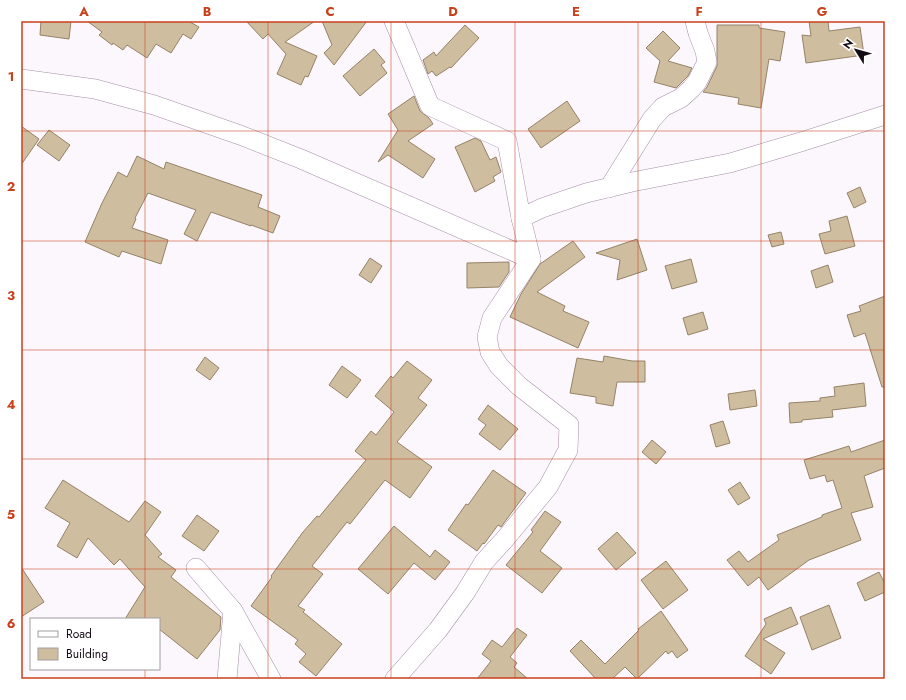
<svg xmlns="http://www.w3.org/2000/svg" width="906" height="700" font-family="Jost,sans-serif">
	<rect width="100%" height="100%" fill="#fcf7fd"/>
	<g fill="#cfbd9f" stroke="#958367">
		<path d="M 41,21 L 71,21 L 69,39 L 40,35 Z"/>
		<path d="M 87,21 L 191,21 L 190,22 L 199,27 L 191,39 L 183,34 L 171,53 L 156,44 L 147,58 L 127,45 L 123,50 L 113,43 L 112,45 L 99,35 L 102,32 Z"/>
		<path d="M 246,21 L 315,21 L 285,42 L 317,56 L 308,77 L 305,76 L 301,85 L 277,74 L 286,54 L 268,34 L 263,39 Z"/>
		<path d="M 322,21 L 367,21 L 334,65 L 324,53 L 332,45 Z"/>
		<path d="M 809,21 L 828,21 L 829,31 L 860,27 L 864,55 L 806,63 L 802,35 L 811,36 Z"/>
		<path d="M 465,25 L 479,38 L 451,68 L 450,67 L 436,76 L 432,71 L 428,74 L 423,60 L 434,52 L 436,56 Z"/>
		<path d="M 717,25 L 759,25 L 759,28 L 785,32 L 780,61 L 769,59 L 761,108 L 738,104 L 739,98 L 703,92 L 707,87 L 717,66 Z"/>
		<path d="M 663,31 L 680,48 L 668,61 L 692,68 L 688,76 L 676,88 L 654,82 L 660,61 L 646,48 Z"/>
		<path d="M 374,49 L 385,62 L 381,65 L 387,73 L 360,96 L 343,76 Z"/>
		<path d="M 414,96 L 420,111 L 429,118 L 433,124 L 408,141 L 435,159 L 423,178 L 388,155 L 378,162 L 398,130 L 388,114 Z"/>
		<path d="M 567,101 L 580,121 L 541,148 L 528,129 Z"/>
		<path d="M 21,126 L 39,139 L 21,165 Z"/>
		<path d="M 49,130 L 70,145 L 59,161 L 37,145 Z"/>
		<path d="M 475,138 L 481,141 L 490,160 L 496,157 L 501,172 L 493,177 L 495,181 L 475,192 L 455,147 Z"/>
		<path d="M 137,156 L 164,169 L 166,162 L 262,195 L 258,207 L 280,216 L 273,233 L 251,225 L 251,226 L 211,212 L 197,241 L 184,234 L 196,210 L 148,193 L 135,218 L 136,219 L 132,228 L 168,240 L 161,264 L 122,251 L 119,257 L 85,242 L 102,203 L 118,172 L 127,177 Z"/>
		<path d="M 860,187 L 866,202 L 854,208 L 847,193 Z"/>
		<path d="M 847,216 L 855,246 L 825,254 L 819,234 L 831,231 L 829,221 Z"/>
		<path d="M 781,232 L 784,244 L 772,247 L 768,235 Z"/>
		<path d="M 637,239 L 647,270 L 617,280 L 620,260 L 596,253 Z"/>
		<path d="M 573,241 L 585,257 L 537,292 L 565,306 L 563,311 L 589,322 L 578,348 L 510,317 L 521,294 L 540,264 Z"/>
		<path d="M 370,258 L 382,266 L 371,283 L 359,275 Z"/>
		<path d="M 691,259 L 697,282 L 672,289 L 665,266 Z"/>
		<path d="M 509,262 L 509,272 L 499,287 L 467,288 L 467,263 Z"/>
		<path d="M 828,265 L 833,282 L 816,288 L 811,271 Z"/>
		<path d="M 885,296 L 885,387 L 882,387 L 865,333 L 854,337 L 847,315 L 861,311 L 859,306 Z"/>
		<path d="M 703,312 L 708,329 L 688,335 L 683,318 Z"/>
		<path d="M 604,356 L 632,361 L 645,361 L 645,382 L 617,382 L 613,406 L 596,403 L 596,397 L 570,393 L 577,358 L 603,362 Z"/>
		<path d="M 205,357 L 219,368 L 210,380 L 196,370 Z"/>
		<path d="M 407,361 L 432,380 L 418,398 L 427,405 L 397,442 L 432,467 L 410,498 L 385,480 L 350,524 L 347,522 L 312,566 L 323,574 L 298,606 L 305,610 L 303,612 L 342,644 L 316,676 L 299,662 L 306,654 L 295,644 L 298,640 L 251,606 L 272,577 L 271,576 L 303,532 L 317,516 L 319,517 L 366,460 L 355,451 L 371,431 L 376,435 L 394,412 L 375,396 L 391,376 L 393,378 Z"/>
		<path d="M 342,366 L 361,380 L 347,398 L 329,385 Z"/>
		<path d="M 864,383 L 866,406 L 832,410 L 833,417 L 802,420 L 802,422 L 790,423 L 789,403 L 820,401 L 820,398 L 835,396 L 834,387 Z"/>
		<path d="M 755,390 L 757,406 L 730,410 L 728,394 Z"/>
		<path d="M 488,405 L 518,429 L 500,450 L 479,434 L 486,425 L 478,419 Z"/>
		<path d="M 723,421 L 730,443 L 716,447 L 710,425 Z"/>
		<path d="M 652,440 L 666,452 L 656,464 L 642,452 Z"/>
		<path d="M 885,440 L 885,468 L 864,476 L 873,507 L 851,513 L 861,540 L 809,560 L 768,590 L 759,577 L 748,586 L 727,560 L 739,551 L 748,562 L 779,540 L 777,535 L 822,517 L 822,515 L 842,508 L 833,480 L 827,482 L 825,475 L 810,479 L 804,460 L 849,446 L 851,452 Z"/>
		<path d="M 493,470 L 526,493 L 501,527 L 498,525 L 484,544 L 483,543 L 477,551 L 448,530 L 466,504 L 468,505 Z"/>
		<path d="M 63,480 L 129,522 L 145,501 L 161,512 L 145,535 L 162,554 L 158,557 L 176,570 L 171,577 L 221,617 L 220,630 L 197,659 L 159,629 L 159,619 L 125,619 L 145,587 L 120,559 L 114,565 L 88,538 L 77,558 L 57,546 L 70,523 L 45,508 Z"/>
		<path d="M 740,482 L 750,498 L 738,505 L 728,490 Z"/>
		<path d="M 545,511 L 561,522 L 540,551 L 562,568 L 542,593 L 506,565 L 533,532 L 531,530 Z"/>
		<path d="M 197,515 L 219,531 L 204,551 L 182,536 Z"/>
		<path d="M 394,526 L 430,557 L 435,550 L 450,562 L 435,580 L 414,563 L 388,594 L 358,569 Z"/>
		<path d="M 617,532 L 636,553 L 616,570 L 598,549 Z"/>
		<path d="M 666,561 L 688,590 L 663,609 L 641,580 Z"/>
		<path d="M 21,567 L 44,602 L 21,617 Z"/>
		<path d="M 879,572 L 885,584 L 885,592 L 865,601 L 857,583 Z"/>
		<path d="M 829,605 L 841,638 L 812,650 L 800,617 Z"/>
		<path d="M 791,607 L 798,624 L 763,639 L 785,653 L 771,674 L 745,656 L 766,624 L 764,619 Z"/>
		<path d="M 661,611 L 688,650 L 677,658 L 672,651 L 668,654 L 666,651 L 637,679 L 625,667 L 612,679 L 596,679 L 570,651 L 581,640 L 605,664 L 639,630 L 638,629 Z"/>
		<path d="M 517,628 L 527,635 L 510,657 L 517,663 L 514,667 L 528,679 L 477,679 L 491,661 L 482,654 L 492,640 L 502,647 Z"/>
	</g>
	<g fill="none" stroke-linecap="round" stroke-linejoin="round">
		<defs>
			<g id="minor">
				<path d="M 394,21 L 430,106 L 507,141 L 521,218"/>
				<path d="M 21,79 L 95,89 L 154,105 L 240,135 L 301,159 L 531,259 L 521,218 L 542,208 L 586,193 L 632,182 L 730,163 L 804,141 L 885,115"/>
				<path d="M 609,188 L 652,119 L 663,107 L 681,98 L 691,89 L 697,82 L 707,62 L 705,51 L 698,33 L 695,21"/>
				<path d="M 196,568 L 233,611 L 271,679"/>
				<path d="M 227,679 L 233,611"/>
				<path d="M 395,679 L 438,630 L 465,593 L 484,562 L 505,539 L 548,487 L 568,450 L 569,425 L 519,386 L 499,366 L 490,352 L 487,337 L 492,318 L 531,259"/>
			</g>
		</defs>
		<use href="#minor" stroke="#a68fa9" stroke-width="20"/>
		<use href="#minor" stroke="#fff" stroke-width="19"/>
	</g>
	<path fill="none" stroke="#c9401b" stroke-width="1" stroke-opacity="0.55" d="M 145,21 L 145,619M 268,21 L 268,679M 391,21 L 391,679M 515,21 L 515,679M 638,21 L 638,679M 761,21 L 761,679M 21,131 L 885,131M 21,241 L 885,241M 21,350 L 885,350M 21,459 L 885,459M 21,569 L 885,569M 145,669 L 145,679"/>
	<rect width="906" height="700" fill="none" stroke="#ffffff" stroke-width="44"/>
	<rect x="30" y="618" width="130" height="52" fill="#ffffff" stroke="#a19ea1"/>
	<rect x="38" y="631" width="20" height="6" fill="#ffffff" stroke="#a19ea1"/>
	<text x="66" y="638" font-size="12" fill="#140c15">Road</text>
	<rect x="38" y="648" width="20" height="12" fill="#cfbd9f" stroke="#a19ea1"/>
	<text x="66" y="658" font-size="12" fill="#140c15">Building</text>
	<g transform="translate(856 50) rotate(307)" stroke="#ffffff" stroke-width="3" paint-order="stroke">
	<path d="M0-3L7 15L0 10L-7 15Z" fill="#140c15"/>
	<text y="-6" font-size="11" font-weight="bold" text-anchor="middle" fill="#140c15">N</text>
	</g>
	<rect x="22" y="22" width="862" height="656" fill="none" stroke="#c9401b" stroke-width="1.5"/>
	<g font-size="13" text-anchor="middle" font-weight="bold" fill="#c9401b">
		<text x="84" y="16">A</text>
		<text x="207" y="16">B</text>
		<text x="330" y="16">C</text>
		<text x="453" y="16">D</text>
		<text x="576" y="16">E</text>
		<text x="699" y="16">F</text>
		<text x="822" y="16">G</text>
		<text x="11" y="81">1</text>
		<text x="11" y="191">2</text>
		<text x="11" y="300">3</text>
		<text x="11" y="409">4</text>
		<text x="11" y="519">5</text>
		<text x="11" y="628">6</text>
	</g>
</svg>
